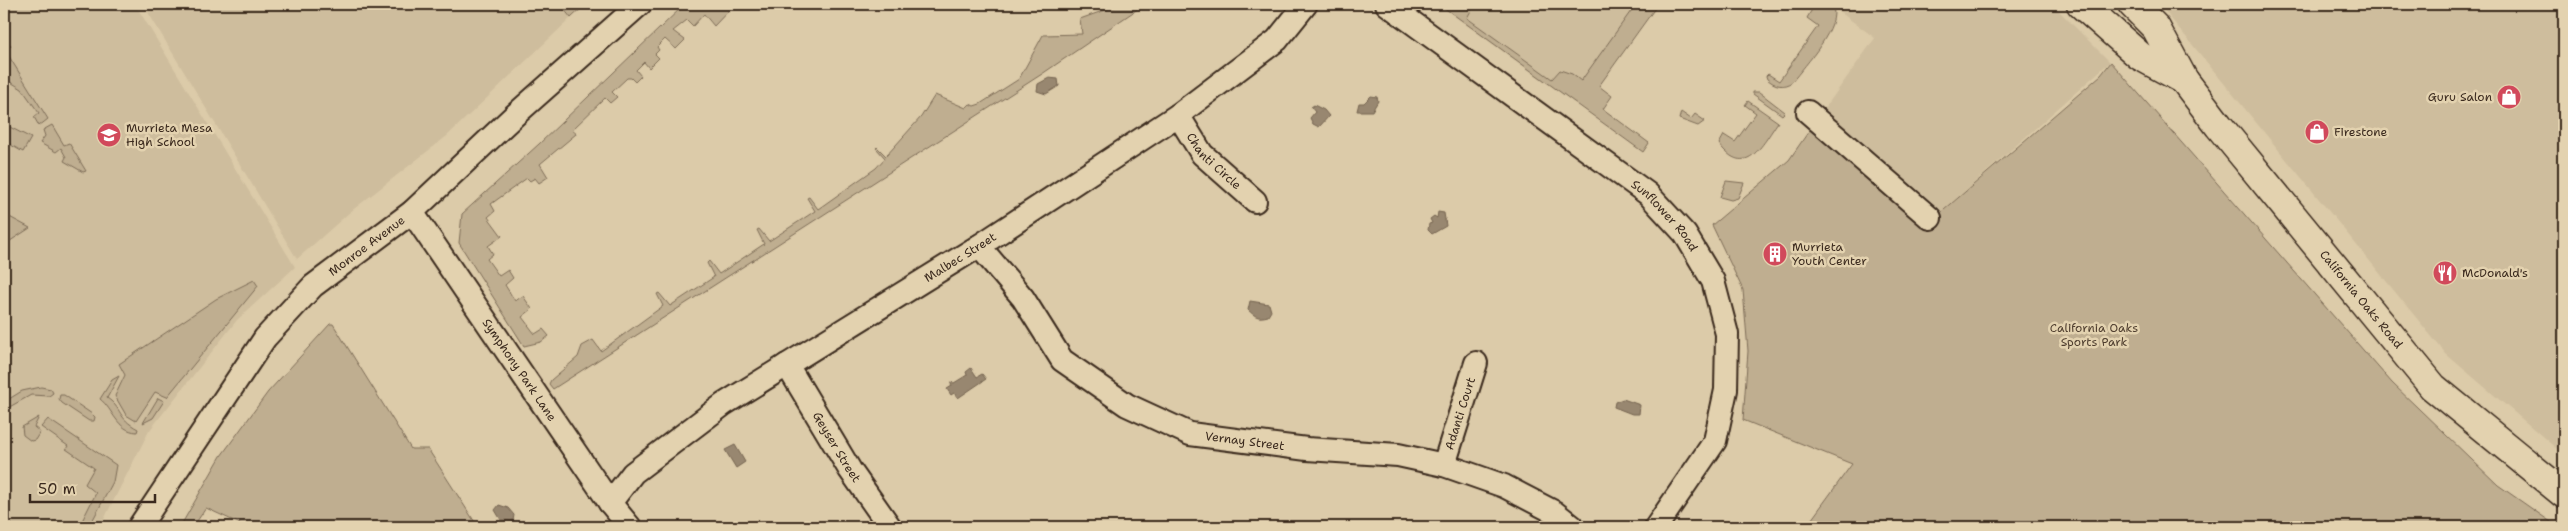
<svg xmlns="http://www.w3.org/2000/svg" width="2568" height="531" font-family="'Shantell Sans',sans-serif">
	<rect width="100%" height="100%" fill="#dccba9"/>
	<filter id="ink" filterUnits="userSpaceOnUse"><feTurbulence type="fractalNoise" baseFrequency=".02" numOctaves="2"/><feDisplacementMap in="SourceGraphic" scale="10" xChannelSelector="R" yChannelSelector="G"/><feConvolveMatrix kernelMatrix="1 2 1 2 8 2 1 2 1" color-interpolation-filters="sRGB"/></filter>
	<g filter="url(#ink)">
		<g fill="#cebd9d">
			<path d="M 4,4 L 135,4 L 295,267 L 237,320 L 149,431 L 100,527 L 4,527 Z"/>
			<path d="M 143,4 L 560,4 L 571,18 L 447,136 L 350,212 L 297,259 Z"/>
			<path d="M 1438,4 L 1643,4 L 1574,103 Z"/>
			<path d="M 1829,4 L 2052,4 L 2110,62 L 1937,216 L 1820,115 L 1875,38 Z"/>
			<path d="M 2159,4 L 2564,4 L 2564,455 L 2446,354 Z"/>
		</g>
		<g fill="#bfae90" stroke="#7d6c57">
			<path d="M 560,4 L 586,4 L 571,18 Z"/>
			<path d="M 685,4 L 729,4 L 732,7 L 714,26 L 704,14 L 693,26 L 687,20 L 673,31 L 685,40 L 676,49 L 665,39 L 657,47 L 659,50 L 655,54 L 659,58 L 649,68 L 644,62 L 636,70 L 641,76 L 635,82 L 631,78 L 627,78 L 612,92 L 617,97 L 610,103 L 605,98 L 573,129 L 576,134 L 540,164 L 548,177 L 539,183 L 535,178 L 530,181 L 527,178 L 491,204 L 495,211 L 488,217 L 502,236 L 488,246 L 493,254 L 487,259 L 499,276 L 508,270 L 513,278 L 505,285 L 515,301 L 523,296 L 532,309 L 522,317 L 535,334 L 543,329 L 549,336 L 541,342 L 524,346 L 459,243 L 462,214 L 539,144 Z"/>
			<path d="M 1122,4 L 1145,4 L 1042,74 L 553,389 L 549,384 L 551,380 L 578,357 L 582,346 L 593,340 L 601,351 L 663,306 L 657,294 L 659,293 L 670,306 L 714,277 L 707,263 L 709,261 L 719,274 L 764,244 L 757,230 L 759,229 L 769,241 L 815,211 L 807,198 L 809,197 L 818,209 L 876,168 L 885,158 L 876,148 L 877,147 L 886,156 L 921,117 L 935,95 L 966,108 L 970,104 L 974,106 L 980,104 L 1019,79 L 1043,35 L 1082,34 L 1080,19 Z"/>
			<path d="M 1439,4 L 1469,4 L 1473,7 L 1467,18 L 1552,79 L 1560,70 L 1572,74 L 1581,81 L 1636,4 L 1658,4 L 1599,86 L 1612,96 L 1603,109 L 1649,143 L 1643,152 Z"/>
			<path d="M 1812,4 L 1832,5 C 1843,25 1805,65 1792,82 C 1783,88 1775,86 1767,79 L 1766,76 L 1768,74 L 1779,81 L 1818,26 L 1807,18 L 1814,6 Z"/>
			<path d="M 4,36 L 11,46 L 5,50 L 48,119 L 39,126 L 34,117 L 39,113 L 22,89 L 4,78 Z"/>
			<path d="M 2111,62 L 2392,383 L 2498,485 L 2558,527 L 1806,527 L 1852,464 L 1743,420 L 1748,351 L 1743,290 L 1712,225 L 1789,160 L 1820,115 L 1937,216 L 2101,75 Z"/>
			<path d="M 1753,92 L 1759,92 L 1785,112 L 1782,115 L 1753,94 Z"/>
			<path d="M 1748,101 L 1778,122 C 1762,145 1746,180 1719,144 L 1724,135 L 1735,142 L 1756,113 L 1745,105 Z"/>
			<path d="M 1681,112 L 1691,119 L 1695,114 L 1705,121 L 1698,126 L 1679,119 Z"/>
			<path d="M 4,124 L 31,138 L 23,152 L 4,141 Z"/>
			<path d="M 52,125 L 64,145 L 69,143 L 86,171 L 83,172 L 64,161 L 66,157 L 61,148 L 56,152 L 40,143 L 45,136 L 43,130 Z"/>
			<path d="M 1726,181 L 1744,183 L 1738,198 L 1731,200 L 1720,197 Z"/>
			<path d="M 4,214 L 30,228 L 4,245 Z"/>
			<path d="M 254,280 L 258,286 L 167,397 L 155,392 L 136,421 L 126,415 L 115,396 L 125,375 L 119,364 L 216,299 Z"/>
			<path d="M 330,324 L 333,324 L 411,449 L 428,449 L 478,527 L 247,527 L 206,508 L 193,527 L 180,527 L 221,456 L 268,392 Z"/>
			<path d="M 119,376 L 107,398 C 123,409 117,418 138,429 L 137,432 C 117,431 113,409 100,399 L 112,380 Z"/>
			<path d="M 41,387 L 51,389 L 53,393 L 49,396 L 31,395 L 4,410 L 4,402 L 22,391 Z"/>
			<path d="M 60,395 L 64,395 L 92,414 L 95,417 L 94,421 L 89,421 L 62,403 L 59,399 Z"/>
			<path d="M 158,398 L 164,401 L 153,418 L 143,423 Z"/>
			<path d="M 39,417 L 34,427 L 40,432 L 35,440 L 31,441 L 23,435 L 22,427 Z"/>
			<path d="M 48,419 L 116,465 L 113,482 L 89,527 L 79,527 L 96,493 L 85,484 L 94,468 L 66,449 L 68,446 L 41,427 Z"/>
		</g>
		<g fill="#98876f" stroke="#73624f">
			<path d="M 1049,78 L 1058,79 L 1059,86 L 1046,94 L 1037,91 L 1038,84 Z"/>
			<path d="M 1371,96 L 1377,97 L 1378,101 L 1372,111 L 1357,111 L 1359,103 L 1364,103 Z"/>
			<path d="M 1314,105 L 1324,110 L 1329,116 L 1319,127 L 1313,124 L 1310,118 L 1315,112 L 1311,107 Z"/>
			<path d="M 1438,212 L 1444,213 L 1446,226 L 1432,234 L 1428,230 L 1429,224 L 1432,223 L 1430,219 L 1434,216 L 1437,218 Z"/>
			<path d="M 1250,301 L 1269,304 L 1271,311 L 1268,316 C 1257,319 1255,316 1248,310 Z"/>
			<path d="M 971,368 L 977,377 L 982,374 L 986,379 L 958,398 L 954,393 L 951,395 L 947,389 L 952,386 L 950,382 L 954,383 L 967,375 L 966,372 Z"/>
			<path d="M 1623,399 L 1640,405 L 1639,414 L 1632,414 L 1614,407 L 1615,402 Z"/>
			<path d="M 735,445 L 745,462 L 736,468 L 725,450 Z"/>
			<path d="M 499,505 L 508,508 L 514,515 L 513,521 L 501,520 L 495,510 Z"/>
		</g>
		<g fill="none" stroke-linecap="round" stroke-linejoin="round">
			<defs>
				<g id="minor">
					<path id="s1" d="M 1387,4 L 1648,194 L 1685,234 L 1713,281 L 1727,334 L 1726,390 L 1715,441 L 1656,527"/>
					<path d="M 1808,112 L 1930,218"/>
					<path id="s2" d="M 1178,115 L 1202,154 L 1255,201"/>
					<path id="s3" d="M 412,212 L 610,503 L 630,527"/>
					<path id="s4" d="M 979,246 L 1023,298 L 1062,360 L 1127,405 L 1190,434 L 1307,449 L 1398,455 L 1444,465 L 1504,486 L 1554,512 L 1573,527"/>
					<path id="s5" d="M 787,365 L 850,470 L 890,527"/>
					<path id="s6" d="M 1444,465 L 1476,363"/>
					<path id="s7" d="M 610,503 L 633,473 L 724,404 L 979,246 L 1178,115 L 1277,40 L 1306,4"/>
					<path id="s8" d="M 139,527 L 265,338 L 313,286 L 412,212 L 515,115 L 640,4"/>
				</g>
				<g id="major">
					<path d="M 2081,4 L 2140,56 L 2184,80"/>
					<path id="s9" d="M 2132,4 L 2156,28 L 2184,80 L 2219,126 L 2433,387 L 2564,494"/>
				</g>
			</defs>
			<use href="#minor" stroke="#3b2a1e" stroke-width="26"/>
			<use href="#major" stroke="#3b2a1e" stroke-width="31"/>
			<use href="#minor" stroke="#e3d2af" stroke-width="22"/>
			<use href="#major" stroke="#e3d2af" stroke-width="28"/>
		</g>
	</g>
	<defs>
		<symbol id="shop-disc" viewBox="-11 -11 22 22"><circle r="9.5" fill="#d1495b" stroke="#e3d2af"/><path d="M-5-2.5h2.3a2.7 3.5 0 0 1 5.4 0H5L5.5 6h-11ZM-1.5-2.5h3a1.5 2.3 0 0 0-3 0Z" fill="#fff"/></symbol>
		<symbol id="school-disc" viewBox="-11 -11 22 22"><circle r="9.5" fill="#d1495b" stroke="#e3d2af"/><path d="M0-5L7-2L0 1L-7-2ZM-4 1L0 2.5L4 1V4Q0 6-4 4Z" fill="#fff"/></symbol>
		<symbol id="building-disc" viewBox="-11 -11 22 22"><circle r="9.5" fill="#d1495b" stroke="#e3d2af"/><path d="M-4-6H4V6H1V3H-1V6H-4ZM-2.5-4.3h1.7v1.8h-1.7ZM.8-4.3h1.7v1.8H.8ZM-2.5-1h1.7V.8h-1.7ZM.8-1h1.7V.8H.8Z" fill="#fff"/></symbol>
		<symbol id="restaurant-disc" viewBox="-11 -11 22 22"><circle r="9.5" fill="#d1495b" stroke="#e3d2af"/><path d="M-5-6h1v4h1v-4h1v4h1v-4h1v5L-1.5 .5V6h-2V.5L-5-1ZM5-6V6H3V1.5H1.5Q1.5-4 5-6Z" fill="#fff"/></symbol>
	</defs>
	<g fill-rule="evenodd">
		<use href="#shop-disc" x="2495" y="83" width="28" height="28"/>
		<use href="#shop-disc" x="2303" y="118" width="28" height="28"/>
		<use href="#school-disc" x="95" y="121" width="28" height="28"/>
		<use href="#building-disc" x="1761" y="240" width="28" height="28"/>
		<use href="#restaurant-disc" x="2431" y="259" width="28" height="28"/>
	</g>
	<g text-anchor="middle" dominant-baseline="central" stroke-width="5" stroke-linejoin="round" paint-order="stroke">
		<g font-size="12" fill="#3b2a1e" stroke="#e3d2af" text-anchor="start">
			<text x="2492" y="97" text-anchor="end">Guru Salon</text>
			<text x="126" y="128">Murrieta Mesa<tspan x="126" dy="14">High School</tspan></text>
			<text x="2334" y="132">Firestone</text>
			<text x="1792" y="247">Murrieta<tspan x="1792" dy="14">Youth Center</tspan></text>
			<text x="2462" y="273">McDonald's</text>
		</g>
		<g font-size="12" fill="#3b2a1e" stroke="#e3d2af">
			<text stroke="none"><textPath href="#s2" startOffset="59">Chanti Circle</textPath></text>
			<text stroke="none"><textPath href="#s1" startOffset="350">Sunflower Road</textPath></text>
			<text stroke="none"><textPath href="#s8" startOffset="365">Monroe Avenue</textPath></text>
			<text stroke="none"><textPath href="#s7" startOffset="430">Malbec Street</textPath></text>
			<text stroke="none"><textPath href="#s9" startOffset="375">California Oaks Road</textPath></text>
			<text stroke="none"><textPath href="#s3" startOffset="191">Symphony Park Lane</textPath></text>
			<text stroke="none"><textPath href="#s6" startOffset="54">Adanti Court</textPath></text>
			<text stroke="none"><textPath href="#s4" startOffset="345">Vernay Street</textPath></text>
			<text stroke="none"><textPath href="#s5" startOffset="96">Geyser Street</textPath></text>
		</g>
		<g font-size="12" fill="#4f3e2f" stroke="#e3d2af">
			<text x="2094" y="328">California Oaks<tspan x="2094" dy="14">Sports Park</tspan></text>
		</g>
	</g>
	<rect width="2568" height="531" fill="none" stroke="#e3d2af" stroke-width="20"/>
	<rect x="10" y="10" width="2548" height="511" fill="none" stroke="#3b2a1e" stroke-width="2" filter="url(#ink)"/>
	<path d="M30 494v8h125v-8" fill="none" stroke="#3b2a1e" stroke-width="2.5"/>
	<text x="38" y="494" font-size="15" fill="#3b2a1e" stroke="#e3d2af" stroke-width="4" paint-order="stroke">50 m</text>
</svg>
